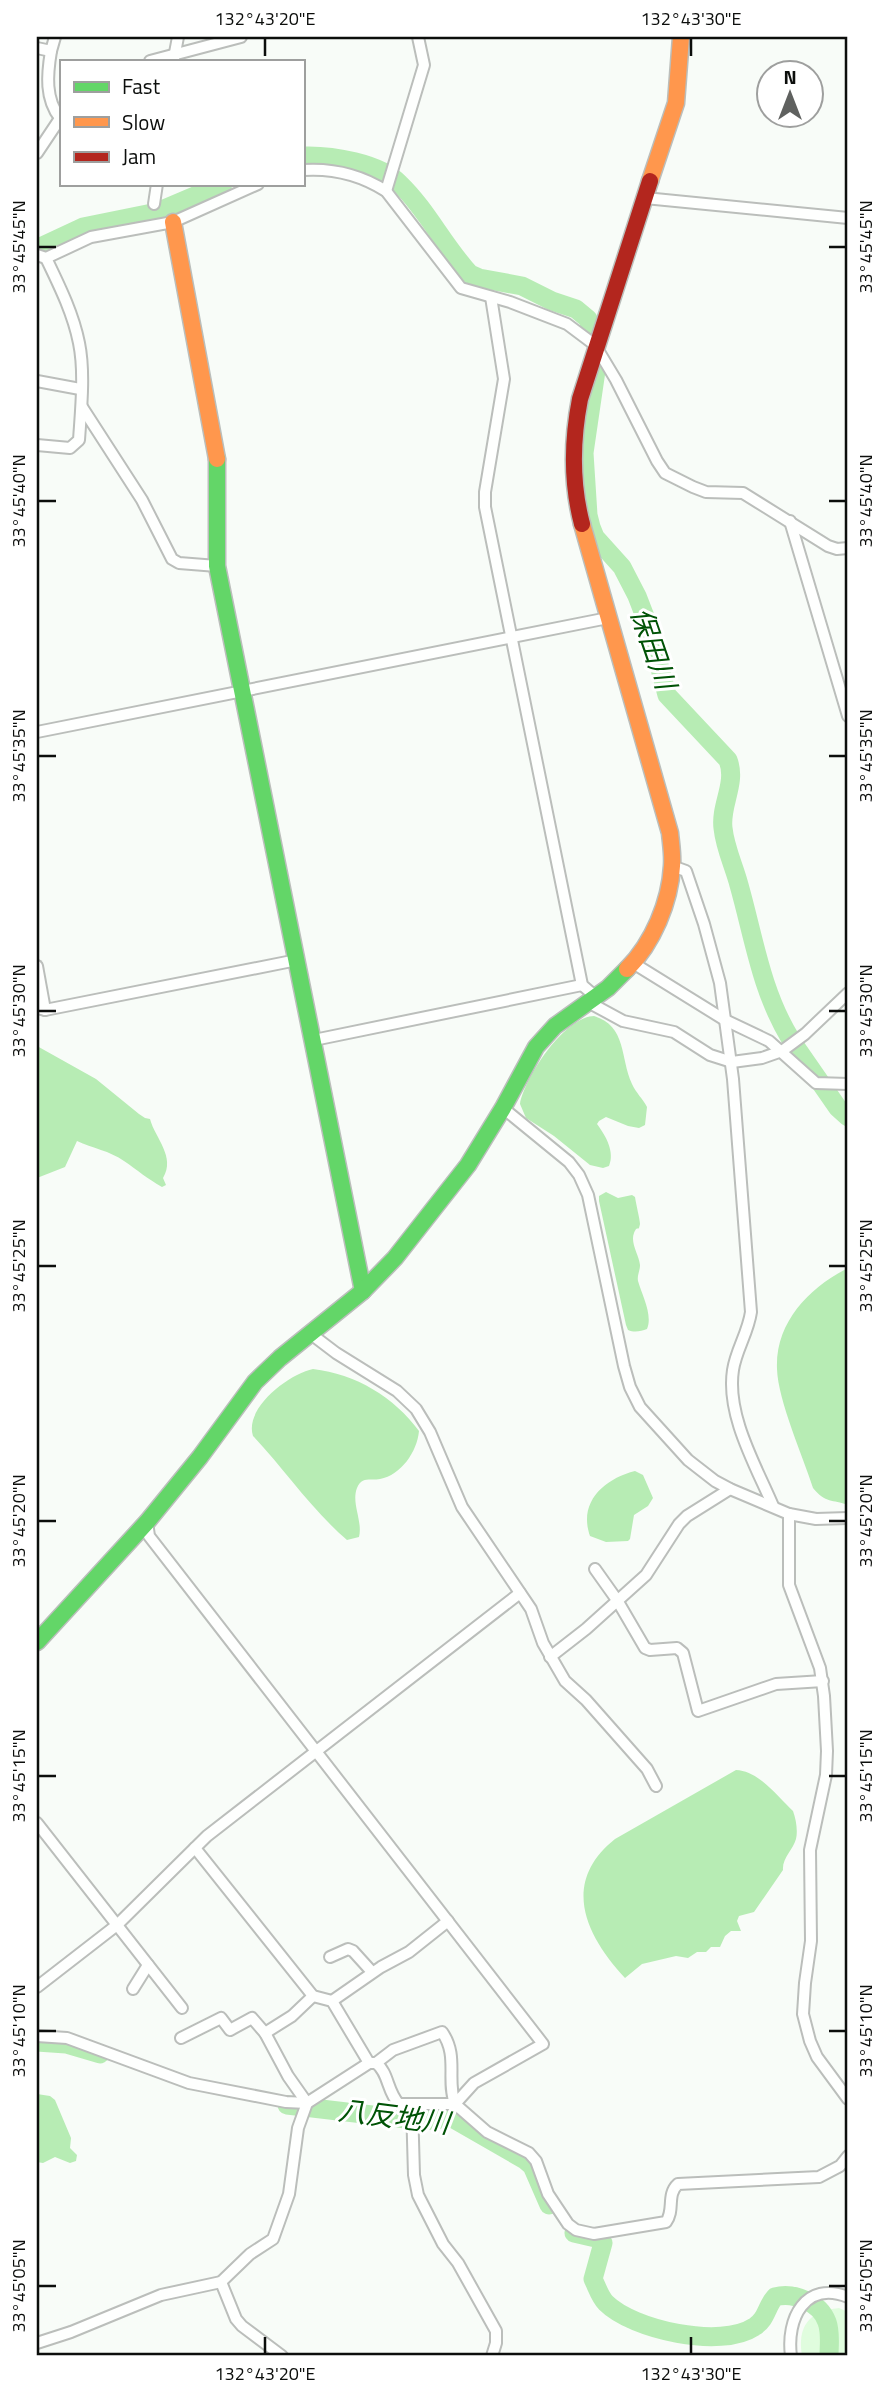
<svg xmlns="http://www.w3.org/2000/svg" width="885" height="2393" font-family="'Titillium Web','Noto Sans JP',sans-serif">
	<rect width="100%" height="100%" fill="#f8fcf8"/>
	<path fill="#e0fdde" d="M 839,2308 L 848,2312 L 848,2356 L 802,2356 C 797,2326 809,2311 839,2308 Z"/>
	<g fill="#b7ecb4">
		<path d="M 594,1016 C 627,1026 620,1058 632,1084 C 636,1093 643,1099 647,1107 L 645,1125 L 639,1128 L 628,1126 L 606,1117 L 599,1121 L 597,1124 C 606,1136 615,1152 609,1166 L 603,1168 L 590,1165 L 554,1136 L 526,1118 L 520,1104 C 525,1077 564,1017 594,1016 Z"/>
		<path d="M 37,1046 L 96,1079 L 139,1114 L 145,1118 L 150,1119 C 155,1138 176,1157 163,1178 L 166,1185 L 162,1187 C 148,1179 137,1170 124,1161 C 110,1151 92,1148 77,1141 L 65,1167 L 37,1178 Z"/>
		<path d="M 606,1192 L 618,1198 L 632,1195 L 635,1197 C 636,1204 640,1220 640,1224 C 638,1234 638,1223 634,1233 C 630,1243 639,1255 640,1265 C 640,1271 637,1275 638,1281 C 642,1295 653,1315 647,1329 C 641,1331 635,1333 628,1330 L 626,1325 L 599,1201 L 599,1196 Z"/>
		<path d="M 848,1268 L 848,1505 C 832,1499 826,1504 813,1488 C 803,1456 778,1401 777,1369 C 775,1322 810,1287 848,1268 Z"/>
		<path d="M 313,1369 C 356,1374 394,1397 419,1431 C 417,1452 401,1475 380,1479 C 370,1481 362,1476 357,1488 C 351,1503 363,1521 359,1537 L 347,1540 C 311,1509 285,1470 253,1436 C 244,1408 289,1374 313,1369 Z"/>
		<path d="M 635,1471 L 643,1475 L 653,1498 L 648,1506 L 634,1515 L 630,1539 L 628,1541 L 606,1542 L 590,1536 C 578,1502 604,1479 635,1471 Z"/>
		<path d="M 736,1770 C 759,1771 777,1796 793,1811 C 796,1819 798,1831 796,1839 C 793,1850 782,1858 783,1870 L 754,1912 L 739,1916 L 737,1921 L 741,1931 L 731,1931 L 725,1936 L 720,1947 L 711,1947 L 706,1952 L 697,1952 L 688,1958 L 676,1956 L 642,1964 L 625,1978 C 586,1936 560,1883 615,1839 Z"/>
		<path d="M 37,2094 L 50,2096 L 55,2100 L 71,2138 L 70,2148 L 77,2155 L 76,2161 L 70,2163 L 55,2157 L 43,2163 L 37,2162 Z"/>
	</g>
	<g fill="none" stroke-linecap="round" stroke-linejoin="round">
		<g stroke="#b7ecb4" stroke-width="19">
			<path d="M 303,156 C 331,155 380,163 400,184 C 427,210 444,246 470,274 L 479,278 L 522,286 L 552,301 L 576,309 L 588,319 L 592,334"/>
			<path d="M 38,248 L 83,227 L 157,212 L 223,184"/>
			<path d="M 597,364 L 584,453 L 588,515 L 591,527 L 595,537 L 622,567 L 637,596 L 649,627 L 667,695 L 728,760 C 737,783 720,805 723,828 C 725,848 734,866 739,885 C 754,938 761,990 790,1038"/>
			<path d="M 795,1046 L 838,1108 L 848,1117"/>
			<path d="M 37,2042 L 66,2044 L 100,2054"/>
			<path d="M 287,2105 L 423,2121 L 452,2118 L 525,2160 L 532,2166 L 549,2205"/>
			<path d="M 574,2233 L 600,2239 L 603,2243 L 593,2279 C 597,2287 600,2297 606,2303 C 633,2330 721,2349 754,2327 C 767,2319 766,2307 775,2297 C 793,2292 820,2302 827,2322 C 831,2333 829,2345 829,2356"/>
		</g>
		<defs>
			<g id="street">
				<path d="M 37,48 L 51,51 L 55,37"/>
				<path d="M 51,51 C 47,75 45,99 60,118"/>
				<path d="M 174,58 L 178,37"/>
				<path d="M 150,61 L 241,37"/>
				<path d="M 37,153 L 61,117"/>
				<path d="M 303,170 C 333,168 361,175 386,191 L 461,288 L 510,302 L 567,324 L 595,345 L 616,380 L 657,461 L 665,473 L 693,487 L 706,492 L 743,493 L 828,546 L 837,549 L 848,548"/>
				<path d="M 386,191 L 424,65 L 418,37"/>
				<path d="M 645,198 L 848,218"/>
				<path d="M 154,204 L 157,184"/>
				<path d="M 37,255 L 46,258 L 91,237 L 173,222 L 258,184"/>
				<path d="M 491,297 L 504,379 L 485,492 L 485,507 L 582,985 L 596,997"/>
				<path d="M 37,381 L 80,389"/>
				<path d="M 82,407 L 142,500 L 172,559 L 179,563 L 217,566"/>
				<path d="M 37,445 L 70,448 L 79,440 C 81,410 85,372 79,343 C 73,313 59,285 46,258"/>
				<path d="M 790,521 L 848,716"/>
				<path d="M 37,732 L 608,618"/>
				<path d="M 672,866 L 686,871 L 704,924 L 720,983 L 733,1079 L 751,1312 C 748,1333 736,1350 733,1370 C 726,1415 756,1466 773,1506"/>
				<path d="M 633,963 L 725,1020 L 769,1041 L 816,1083 L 848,1084"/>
				<path d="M 37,966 L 45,1010"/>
				<path d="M 588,1002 L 623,1021 L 674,1032 L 710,1055 L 732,1062 L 762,1058 L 782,1051 L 805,1034 L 848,993"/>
				<path d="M 37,1008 L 45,1010 L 297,960"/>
				<path d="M 314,1040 L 582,985"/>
				<path d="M 503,1108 L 569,1162 L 579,1175 L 588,1195 L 624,1366 L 630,1387 L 640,1407 L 688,1460 L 715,1481 L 730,1489 L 789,1514 L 816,1519 L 848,1518"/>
				<path d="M 311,1334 L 336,1353 L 397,1391 L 416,1409 L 430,1432 L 462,1507 L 531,1609 L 543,1643 L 565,1681 L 586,1700 L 647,1769 L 656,1786"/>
				<path d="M 789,1514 L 789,1585 L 820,1668 L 824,1696 L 827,1751 L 826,1775 L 810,1850 L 811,1941 L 805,1983 L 803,2014 L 810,2041 L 817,2057 L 848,2099"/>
				<path d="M 147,1522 L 149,1536 L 543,2044 L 474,2083 L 455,2104"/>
				<path d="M 595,1569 L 617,1600 L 645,1648 L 650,1650 L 677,1648 L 683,1653 L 698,1711 L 776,1684 L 823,1681"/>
				<path d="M 550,1657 L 586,1629 L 646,1575 L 679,1524 L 687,1516 L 730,1489"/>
				<path d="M 37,1823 L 182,2008"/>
				<path d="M 195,1848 L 313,1996 L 332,2001 L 369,2063"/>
				<path d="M 330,1957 L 348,1949 L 353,1951 L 372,1972"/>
				<path d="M 37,1987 L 117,1925 L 207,1836 L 520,1593"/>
				<path d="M 133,1989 L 148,1965"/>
				<path d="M 332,2001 L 381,1967 L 409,1952 L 448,1921"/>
				<path d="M 265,2033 L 292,2016 L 313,1996"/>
				<path d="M 37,2036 L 67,2038 L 189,2083 L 286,2102 L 307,2103 L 369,2063 L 376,2063 C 389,2073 387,2092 399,2104 L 455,2104 L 487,2132 L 529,2153 L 536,2161 L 548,2194 L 568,2224 L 576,2230 L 594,2234 L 666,2222 C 675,2210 666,2195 678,2184 L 819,2177 L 840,2166 L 848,2156"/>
				<path d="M 181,2038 L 221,2018 L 230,2030 L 252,2018 L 265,2033 L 288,2076 L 307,2103"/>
				<path d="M 376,2063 L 393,2050 L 442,2032 C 459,2056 446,2080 455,2104"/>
				<path d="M 412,2105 L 414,2175 L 418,2195 L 443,2244 L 458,2263 L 496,2331 L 496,2343 L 492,2356"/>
				<path d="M 221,2282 L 236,2319 L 242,2326 L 282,2356"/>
				<path d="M 37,2343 L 71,2332 L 161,2295 L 221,2282 L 250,2254 L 273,2239 L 289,2194 L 298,2128 L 307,2103"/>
				<path d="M 791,2356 C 786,2319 805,2280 848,2297"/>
			</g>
			<g id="fast">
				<path d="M 217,459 L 217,566 L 363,1291"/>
				<path d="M 37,1642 L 147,1522 L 200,1457 L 255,1382 L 280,1358 L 363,1291 L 395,1258 L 468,1165 L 503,1108 L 536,1047 L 555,1026 L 608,988 L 627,969"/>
			</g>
			<g id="slow">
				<path d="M 650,181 L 676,103 L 681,37"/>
				<path d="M 173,222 L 217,459"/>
				<path d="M 582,524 L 670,833 C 671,844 673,855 672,866 C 670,902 653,943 627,969"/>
			</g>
			<path id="jam" d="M 582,524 C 571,482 572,440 580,399 L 650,181"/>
		</defs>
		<use href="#street" stroke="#bbbebb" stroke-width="14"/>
		<use href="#fast" stroke="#bbbebb" stroke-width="19"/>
		<use href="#slow" stroke="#bbbebb" stroke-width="19"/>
		<use href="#jam" stroke="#bbbebb" stroke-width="19"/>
		<use href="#street" stroke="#fefffe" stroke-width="10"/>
		<use href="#fast" stroke="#63d668" stroke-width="16"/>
		<use href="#slow" stroke="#ff974d" stroke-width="16"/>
		<use href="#jam" stroke="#b3261e" stroke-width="16"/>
	</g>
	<path fill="none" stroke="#0c0e0c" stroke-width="2.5" d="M 265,38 L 265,56M 691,38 L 691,56M 38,247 L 56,247M 829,247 L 846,247M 38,501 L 56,501M 829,501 L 846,501M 38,756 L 56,756M 829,756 L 846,756M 38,1011 L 56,1011M 829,1011 L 846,1011M 38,1266 L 56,1266M 829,1266 L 846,1266M 38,1521 L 56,1521M 829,1521 L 846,1521M 38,1776 L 56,1776M 829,1776 L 846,1776M 38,2031 L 56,2031M 829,2031 L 846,2031M 38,2286 L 56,2286M 829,2286 L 846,2286M 265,2337 L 265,2354M 691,2337 L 691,2354"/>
	<g text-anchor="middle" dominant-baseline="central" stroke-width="6" stroke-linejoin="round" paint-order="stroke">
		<g font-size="28" font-style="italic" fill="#005306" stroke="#fff">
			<text transform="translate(654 648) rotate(71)">保田川</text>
			<text transform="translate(394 2116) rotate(7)">八反地川</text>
		</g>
	</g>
	<rect width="885" height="2393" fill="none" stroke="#ffffff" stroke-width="77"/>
	<rect x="60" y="60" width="245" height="126" fill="#ffffff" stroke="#9e9f9e" stroke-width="2"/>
	<rect x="74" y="82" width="35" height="10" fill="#63d668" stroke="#9e9f9e" stroke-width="2"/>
	<text x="122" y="94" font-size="21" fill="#0c0e0c">Fast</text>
	<rect x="74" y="117" width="35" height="10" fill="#ff974d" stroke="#9e9f9e" stroke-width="2"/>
	<text x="122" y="130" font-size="21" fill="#0c0e0c">Slow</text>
	<rect x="74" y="152" width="35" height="10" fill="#b3261e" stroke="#9e9f9e" stroke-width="2"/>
	<text x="122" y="164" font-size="21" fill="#0c0e0c">Jam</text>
	<g transform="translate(790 94)"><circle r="33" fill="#ffffff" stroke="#9e9f9e" stroke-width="2"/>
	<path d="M0-5L12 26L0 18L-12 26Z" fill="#5f615f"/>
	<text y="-10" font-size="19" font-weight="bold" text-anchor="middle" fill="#0c0e0c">N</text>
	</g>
	<rect x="38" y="38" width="808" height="2316" fill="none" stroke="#0c0e0c" stroke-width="2.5"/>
	<g font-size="18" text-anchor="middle" fill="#0c0e0c">
		<text x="265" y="25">132°43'20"E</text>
		<text x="691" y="25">132°43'30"E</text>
		<text transform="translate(19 247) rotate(-90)" y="6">33°45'45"N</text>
		<text transform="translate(866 247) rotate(-90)" y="6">33°45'45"N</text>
		<text transform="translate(19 501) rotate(-90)" y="6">33°45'40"N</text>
		<text transform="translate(866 501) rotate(-90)" y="6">33°45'40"N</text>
		<text transform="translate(19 756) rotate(-90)" y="6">33°45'35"N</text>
		<text transform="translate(866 756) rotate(-90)" y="6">33°45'35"N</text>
		<text transform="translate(19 1011) rotate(-90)" y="6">33°45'30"N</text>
		<text transform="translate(866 1011) rotate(-90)" y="6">33°45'30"N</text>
		<text transform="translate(19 1266) rotate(-90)" y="6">33°45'25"N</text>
		<text transform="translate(866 1266) rotate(-90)" y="6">33°45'25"N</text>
		<text transform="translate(19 1521) rotate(-90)" y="6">33°45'20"N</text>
		<text transform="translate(866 1521) rotate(-90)" y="6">33°45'20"N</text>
		<text transform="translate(19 1776) rotate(-90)" y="6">33°45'15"N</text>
		<text transform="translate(866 1776) rotate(-90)" y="6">33°45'15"N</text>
		<text transform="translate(19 2031) rotate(-90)" y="6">33°45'10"N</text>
		<text transform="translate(866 2031) rotate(-90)" y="6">33°45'10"N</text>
		<text transform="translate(19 2286) rotate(-90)" y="6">33°45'05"N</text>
		<text transform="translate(866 2286) rotate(-90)" y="6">33°45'05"N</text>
		<text x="265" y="2380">132°43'20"E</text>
		<text x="691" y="2380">132°43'30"E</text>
	</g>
</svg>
